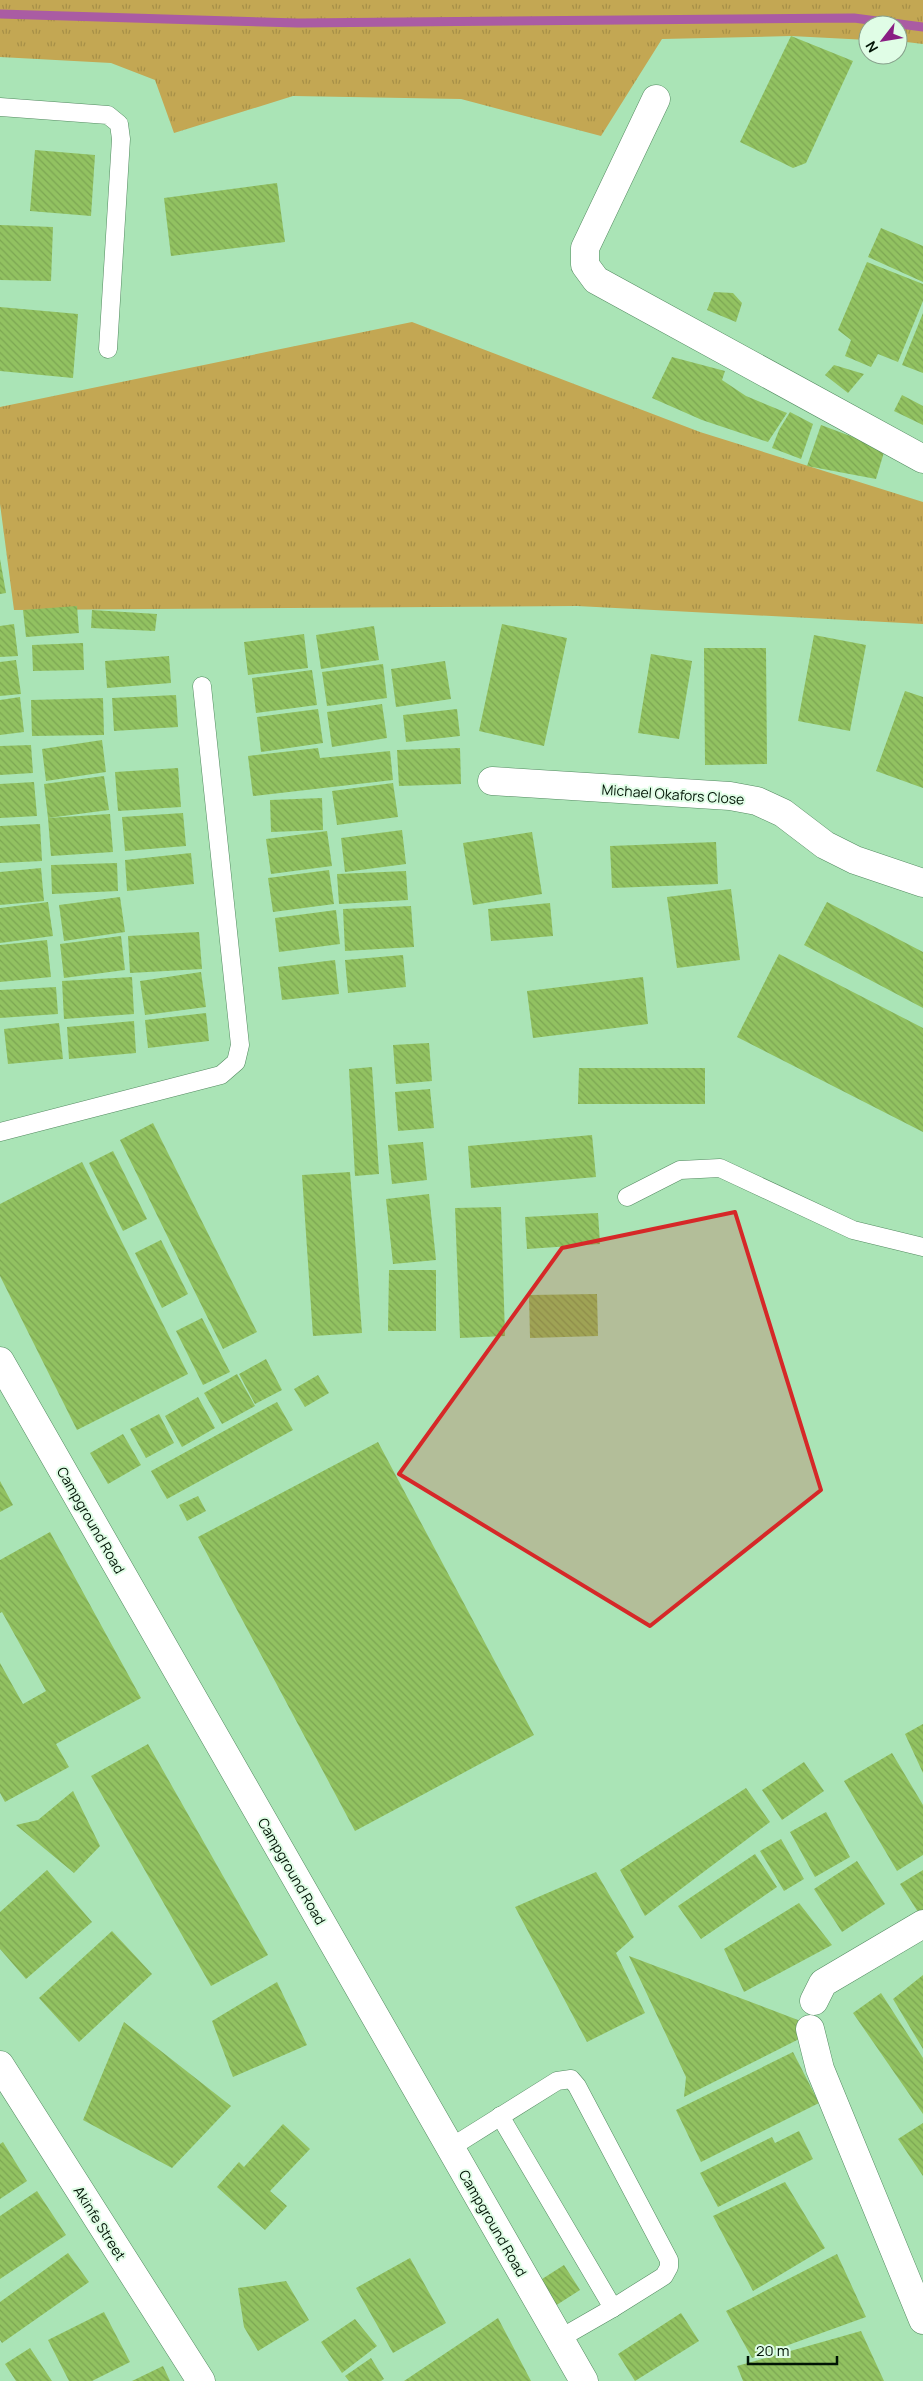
<svg xmlns="http://www.w3.org/2000/svg" width="923" height="2381" font-family="Manrope,sans-serif">
	<defs>
		<pattern id="grass-tufts" width="24" height="20" patternUnits="userSpaceOnUse" patternTransform="scale(1.25)"><rect width="24" height="20" fill="#c3a753"/><path d="M3 7l-1-3M5 7V3M7 7l1-3M15 17l-1-3M17 17v-4M19 17l1-3" fill="none" stroke="#a68f47"/></pattern>
		<pattern id="building-back-hatch" width="6" height="6" patternUnits="userSpaceOnUse" patternTransform="scale(1.25)"><rect width="6" height="6" fill="#92c261"/><path d="M-1 5l2 2M0 0l6 6M5-1l2 2" fill="none" stroke="#7ca653"/></pattern>
	</defs>
	<rect width="100%" height="100%" fill="#aae4b6"/>
	<g fill="url(#grass-tufts)">
		<path d="M 0,0 L 923,0 L 923,44 L 898,41 L 898,25 L 868,25 L 868,40 L 791,36 L 662,39 L 601,136 L 461,99 L 293,96 L 174,133 L 155,80 L 111,63 L 0,57 Z"/>
		<path d="M 412,322 L 700,432 L 923,502 L 923,624 L 577,606 L 14,610 L 0,504 L 0,407 Z"/>
	</g>
	<g fill="none" stroke-linecap="round" stroke-linejoin="round">
		<path stroke="#aa5ca3" stroke-width="9" d="M 0,14 L 298,23 L 854,18 L 923,27"/>
	</g>
	<g fill="url(#building-back-hatch)">
		<path d="M 791,36 L 853,61 L 806,163 L 793,168 L 740,142 Z"/>
		<path d="M 35,150 L 95,155 L 91,216 L 30,211 Z"/>
		<path d="M 277,183 L 285,242 L 171,256 L 164,198 Z"/>
		<path d="M 0,225 L 53,227 L 51,281 L 0,280 Z"/>
		<path d="M 881,228 L 923,246 L 923,282 L 868,257 Z"/>
		<path d="M 867,262 L 923,284 L 923,301 L 898,362 L 878,354 L 871,367 L 845,356 L 851,340 L 838,330 Z"/>
		<path d="M 714,292 L 733,293 L 742,303 L 736,322 L 707,310 Z"/>
		<path d="M 0,307 L 78,314 L 73,378 L 0,371 Z"/>
		<path d="M 923,313 L 923,373 L 902,365 Z"/>
		<path d="M 672,357 L 725,371 L 722,380 L 746,396 L 787,413 L 768,442 L 702,420 L 652,398 Z"/>
		<path d="M 834,365 L 864,374 L 848,393 L 825,375 Z"/>
		<path d="M 902,395 L 923,406 L 923,425 L 894,411 Z"/>
		<path d="M 790,412 L 813,424 L 801,459 L 772,448 L 779,430 Z"/>
		<path d="M 821,425 L 885,449 L 876,479 L 807,466 Z"/>
		<path d="M 0,559 L 6,593 L 0,594 Z"/>
		<path d="M 77,606 L 79,633 L 26,637 L 23,610 Z"/>
		<path d="M 92,610 L 157,614 L 155,631 L 91,628 Z"/>
		<path d="M 14,624 L 18,656 L 0,657 L 0,626 Z"/>
		<path d="M 502,624 L 567,638 L 544,746 L 479,731 Z"/>
		<path d="M 374,626 L 379,660 L 321,669 L 316,635 Z"/>
		<path d="M 304,634 L 308,668 L 248,675 L 244,642 Z"/>
		<path d="M 814,635 L 866,645 L 850,731 L 798,721 Z"/>
		<path d="M 83,643 L 84,670 L 33,671 L 32,645 Z"/>
		<path d="M 704,648 L 766,648 L 767,764 L 705,765 Z"/>
		<path d="M 651,654 L 692,661 L 679,739 L 638,733 Z"/>
		<path d="M 169,656 L 171,683 L 107,688 L 105,661 Z"/>
		<path d="M 16,660 L 21,694 L 0,696 L 0,662 Z"/>
		<path d="M 445,661 L 451,699 L 396,707 L 391,669 Z"/>
		<path d="M 383,664 L 387,698 L 327,706 L 322,672 Z"/>
		<path d="M 312,670 L 317,705 L 256,713 L 252,678 Z"/>
		<path d="M 905,691 L 923,697 L 923,788 L 876,771 Z"/>
		<path d="M 176,695 L 178,727 L 114,731 L 112,698 Z"/>
		<path d="M 20,697 L 24,732 L 0,735 L 0,700 Z"/>
		<path d="M 103,698 L 104,735 L 32,736 L 31,700 Z"/>
		<path d="M 382,704 L 387,738 L 332,747 L 327,712 Z"/>
		<path d="M 318,709 L 323,743 L 261,752 L 257,717 Z"/>
		<path d="M 457,709 L 460,736 L 406,742 L 403,715 Z"/>
		<path d="M 102,740 L 106,772 L 46,781 L 42,749 Z"/>
		<path d="M 31,745 L 33,773 L 0,775 L 0,746 Z"/>
		<path d="M 318,748 L 320,758 L 390,751 L 393,780 L 253,796 L 248,756 Z"/>
		<path d="M 460,748 L 461,784 L 399,786 L 397,750 Z"/>
		<path d="M 178,768 L 181,807 L 118,811 L 115,772 Z"/>
		<path d="M 104,776 L 109,810 L 48,818 L 44,784 Z"/>
		<path d="M 34,782 L 37,816 L 0,818 L 0,784 Z"/>
		<path d="M 393,783 L 398,817 L 337,825 L 332,791 Z"/>
		<path d="M 322,798 L 323,830 L 271,832 L 270,800 Z"/>
		<path d="M 183,813 L 186,846 L 125,851 L 122,817 Z"/>
		<path d="M 110,814 L 113,852 L 51,856 L 48,818 Z"/>
		<path d="M 40,824 L 42,861 L 0,863 L 0,826 Z"/>
		<path d="M 402,830 L 406,864 L 345,872 L 341,838 Z"/>
		<path d="M 327,831 L 332,866 L 271,874 L 266,839 Z"/>
		<path d="M 532,832 L 542,894 L 473,905 L 463,843 Z"/>
		<path d="M 716,842 L 718,884 L 612,888 L 610,846 Z"/>
		<path d="M 191,853 L 194,884 L 127,891 L 125,860 Z"/>
		<path d="M 117,863 L 118,891 L 52,894 L 51,865 Z"/>
		<path d="M 41,868 L 44,901 L 0,905 L 0,872 Z"/>
		<path d="M 329,870 L 334,904 L 273,912 L 268,878 Z"/>
		<path d="M 406,871 L 408,900 L 339,904 L 337,874 Z"/>
		<path d="M 731,889 L 740,960 L 677,968 L 667,897 Z"/>
		<path d="M 120,897 L 125,932 L 64,941 L 59,905 Z"/>
		<path d="M 48,902 L 53,936 L 0,943 L 0,908 Z"/>
		<path d="M 827,902 L 923,952 L 923,1008 L 804,945 Z"/>
		<path d="M 550,903 L 553,936 L 491,941 L 488,909 Z"/>
		<path d="M 411,906 L 414,947 L 345,951 L 343,909 Z"/>
		<path d="M 336,910 L 340,944 L 279,952 L 275,918 Z"/>
		<path d="M 199,932 L 202,969 L 130,973 L 128,936 Z"/>
		<path d="M 121,936 L 125,970 L 64,978 L 60,944 Z"/>
		<path d="M 47,940 L 51,977 L 0,982 L 0,945 Z"/>
		<path d="M 779,954 L 923,1028 L 923,1132 L 737,1037 Z"/>
		<path d="M 403,955 L 406,987 L 348,993 L 345,960 Z"/>
		<path d="M 335,960 L 339,994 L 282,1000 L 278,967 Z"/>
		<path d="M 201,972 L 206,1007 L 145,1015 L 140,981 Z"/>
		<path d="M 132,977 L 134,1014 L 64,1019 L 62,981 Z"/>
		<path d="M 643,977 L 648,1024 L 533,1038 L 527,991 Z"/>
		<path d="M 56,987 L 58,1014 L 0,1018 L 0,990 Z"/>
		<path d="M 206,1013 L 209,1041 L 148,1048 L 145,1020 Z"/>
		<path d="M 134,1021 L 136,1053 L 69,1059 L 67,1027 Z"/>
		<path d="M 59,1023 L 63,1059 L 8,1064 L 4,1029 Z"/>
		<path d="M 429,1043 L 432,1081 L 396,1084 L 393,1045 Z"/>
		<path d="M 372,1067 L 379,1174 L 355,1176 L 349,1069 Z"/>
		<path d="M 579,1068 L 705,1068 L 705,1104 L 578,1104 Z"/>
		<path d="M 430,1089 L 434,1128 L 398,1131 L 395,1092 Z"/>
		<path d="M 153,1123 L 257,1332 L 223,1349 L 120,1140 Z"/>
		<path d="M 592,1135 L 596,1177 L 471,1188 L 468,1146 Z"/>
		<path d="M 423,1142 L 427,1180 L 392,1184 L 388,1145 Z"/>
		<path d="M 113,1151 L 147,1219 L 123,1231 L 89,1163 Z"/>
		<path d="M 82,1162 L 188,1374 L 77,1430 L 0,1276 L 0,1204 Z"/>
		<path d="M 350,1172 L 362,1333 L 313,1336 L 302,1175 Z"/>
		<path d="M 429,1194 L 436,1260 L 393,1264 L 386,1199 Z"/>
		<path d="M 501,1207 L 505,1336 L 460,1338 L 455,1208 Z"/>
		<path d="M 598,1213 L 600,1244 L 527,1249 L 525,1217 Z"/>
		<path d="M 161,1240 L 188,1294 L 162,1308 L 135,1253 Z"/>
		<path d="M 389,1270 L 436,1270 L 436,1331 L 388,1331 Z"/>
		<path d="M 597,1294 L 598,1336 L 530,1338 L 529,1295 Z"/>
		<path d="M 202,1318 L 230,1372 L 203,1385 L 176,1331 Z"/>
		<path d="M 266,1359 L 282,1390 L 255,1404 L 239,1374 Z"/>
		<path d="M 237,1374 L 255,1406 L 222,1424 L 204,1393 Z"/>
		<path d="M 318,1375 L 329,1393 L 305,1407 L 294,1389 Z"/>
		<path d="M 198,1397 L 215,1428 L 182,1447 L 165,1416 Z"/>
		<path d="M 277,1402 L 293,1430 L 167,1499 L 151,1471 Z"/>
		<path d="M 159,1414 L 174,1443 L 146,1458 L 130,1429 Z"/>
		<path d="M 123,1434 L 141,1465 L 108,1484 L 90,1453 Z"/>
		<path d="M 378,1442 L 534,1735 L 355,1831 L 198,1537 Z"/>
		<path d="M 0,1481 L 13,1505 L 0,1512 Z"/>
		<path d="M 198,1496 L 206,1511 L 187,1521 L 179,1505 Z"/>
		<path d="M 50,1532 L 141,1698 L 56,1744 L 69,1767 L 5,1802 L 0,1793 L 0,1663 L 23,1704 L 46,1691 L 2,1612 L 0,1613 L 0,1560 Z"/>
		<path d="M 923,1724 L 923,1773 L 905,1734 Z"/>
		<path d="M 148,1744 L 268,1955 L 211,1986 L 91,1776 Z"/>
		<path d="M 892,1753 L 923,1805 L 923,1855 L 897,1871 L 844,1781 Z"/>
		<path d="M 804,1762 L 824,1791 L 782,1820 L 762,1790 Z"/>
		<path d="M 746,1788 L 770,1822 L 645,1916 L 620,1870 Z"/>
		<path d="M 73,1791 L 100,1846 L 74,1873 L 16,1825 L 38,1820 Z"/>
		<path d="M 826,1812 L 850,1857 L 815,1877 L 790,1832 Z"/>
		<path d="M 781,1839 L 804,1879 L 784,1891 L 760,1851 Z"/>
		<path d="M 755,1854 L 777,1887 L 701,1939 L 678,1906 Z"/>
		<path d="M 857,1861 L 885,1904 L 842,1932 L 814,1889 Z"/>
		<path d="M 47,1870 L 92,1922 L 26,1979 L 0,1949 L 0,1912 Z"/>
		<path d="M 923,1870 L 923,1912 L 920,1915 L 900,1884 Z"/>
		<path d="M 596,1872 L 634,1937 L 616,1953 L 645,2013 L 587,2042 L 515,1907 Z"/>
		<path d="M 799,1903 L 832,1945 L 744,1992 L 724,1949 Z"/>
		<path d="M 112,1931 L 152,1974 L 79,2042 L 39,1998 Z"/>
		<path d="M 629,1956 L 798,2020 L 803,2037 L 684,2097 L 686,2077 Z"/>
		<path d="M 923,1975 L 923,2049 L 893,1999 Z"/>
		<path d="M 277,1982 L 307,2045 L 233,2077 L 212,2021 Z"/>
		<path d="M 881,1993 L 923,2058 L 923,2114 L 853,2013 Z"/>
		<path d="M 124,2022 L 231,2106 L 172,2168 L 83,2120 Z"/>
		<path d="M 793,2052 L 819,2103 L 701,2162 L 676,2110 Z"/>
		<path d="M 923,2123 L 923,2176 L 898,2139 Z"/>
		<path d="M 283,2124 L 310,2149 L 270,2191 L 287,2206 L 265,2230 L 217,2187 L 239,2162 L 244,2167 Z"/>
		<path d="M 799,2131 L 813,2159 L 718,2207 L 700,2173 L 772,2137 L 775,2143 Z"/>
		<path d="M 3,2142 L 27,2181 L 0,2199 L 0,2144 Z"/>
		<path d="M 785,2182 L 825,2248 L 753,2291 L 713,2216 Z"/>
		<path d="M 37,2191 L 66,2235 L 0,2279 L 0,2216 Z"/>
		<path d="M 68,2253 L 89,2282 L 2,2343 L 0,2340 L 0,2302 Z"/>
		<path d="M 837,2254 L 866,2317 L 752,2358 L 726,2311 Z"/>
		<path d="M 410,2258 L 446,2323 L 393,2353 L 356,2288 Z"/>
		<path d="M 564,2265 L 580,2290 L 555,2306 L 539,2281 Z"/>
		<path d="M 286,2281 L 309,2320 L 258,2351 L 244,2327 L 238,2288 Z"/>
		<path d="M 104,2312 L 130,2362 L 92,2381 L 69,2381 L 48,2340 Z"/>
		<path d="M 681,2313 L 699,2341 L 635,2381 L 618,2354 Z"/>
		<path d="M 498,2318 L 531,2381 L 404,2381 Z"/>
		<path d="M 355,2319 L 377,2346 L 342,2373 L 321,2342 Z"/>
		<path d="M 861,2331 L 884,2381 L 743,2381 L 737,2366 Z"/>
		<path d="M 30,2348 L 52,2381 L 16,2381 L 5,2364 Z"/>
		<path d="M 371,2358 L 384,2379 L 381,2381 L 349,2381 L 345,2376 Z"/>
		<path d="M 163,2366 L 170,2381 L 132,2381 Z"/>
	</g>
	<g fill="none" stroke-linecap="round" stroke-linejoin="round">
		<defs>
			<g id="lane">
				<path d="M 0,107 L 108,115 L 119,124 L 121,139 L 108,349"/>
				<path d="M 0,1132 L 221,1075 L 236,1062 L 240,1045 L 202,686"/>
				<path d="M 627,1197 L 680,1170 L 720,1168 L 853,1230 L 923,1247"/>
				<path d="M 500,2116 L 613,2308"/>
				<path d="M 450,2148 L 557,2081 L 571,2079 L 577,2086 L 669,2260 L 669,2267 L 664,2276 L 613,2308 L 559,2339"/>
			</g>
			<g id="street">
				<path d="M 656,99 L 585,248 L 585,265 L 596,280 L 923,459"/>
				<path d="M 492,781 L 730,796 L 757,801 L 783,813 L 825,845 L 855,860 L 923,883"/>
				<path d="M 0,1361 L 584,2381"/>
				<path d="M 814,2001 L 823,1983 L 923,1924"/>
				<path d="M 810,2029 L 820,2069 L 923,2320"/>
				<path d="M 0,2065 L 201,2381"/>
			</g>
		</defs>
		<use href="#lane" stroke="#538a60" stroke-width="19"/>
		<use href="#street" stroke="#538a60" stroke-width="29"/>
		<use href="#lane" stroke="#fff" stroke-width="18"/>
		<use href="#street" stroke="#fff" stroke-width="28"/>
	</g>
	<path fill="#d62828" fill-opacity="0.2" stroke="#d62828" stroke-width="4" stroke-linejoin="round" d="M 735,1212 L 821,1490 L 650,1626 L 399,1474 L 562,1248 Z"/>
	<g text-anchor="middle" dominant-baseline="central" stroke-width="4" stroke-linejoin="round" paint-order="stroke">
		<g font-size="14" fill="#011405" stroke="#e0fde6">
			<text transform="translate(673 794) rotate(4)">Michael Okafors Close</text>
			<text transform="translate(91 1520) rotate(60)">Campground Road</text>
			<text transform="translate(292 1871) rotate(60)">Campground Road</text>
			<text transform="translate(100 2223) rotate(58)">Akinfe Street</text>
			<text transform="translate(493 2223) rotate(60)">Campground Road</text>
		</g>
	</g>
	<g transform="translate(883 40) rotate(239)"><circle r="24" fill="#e0fde6" stroke="#87a08c"/>
	<path d="M0-4L9 19L0 12L-9 19Z" fill="#891e83"/>
	<text y="-8" font-size="14" font-weight="bold" text-anchor="middle" fill="#011405">N</text>
	</g>
	<path d="M748 2356v8h89v-8" fill="none" stroke="#011405" stroke-width="2.5"/>
	<text x="756" y="2356" font-size="15" fill="#011405" stroke="#e0fde6" stroke-width="4" paint-order="stroke">20 m</text>
</svg>
